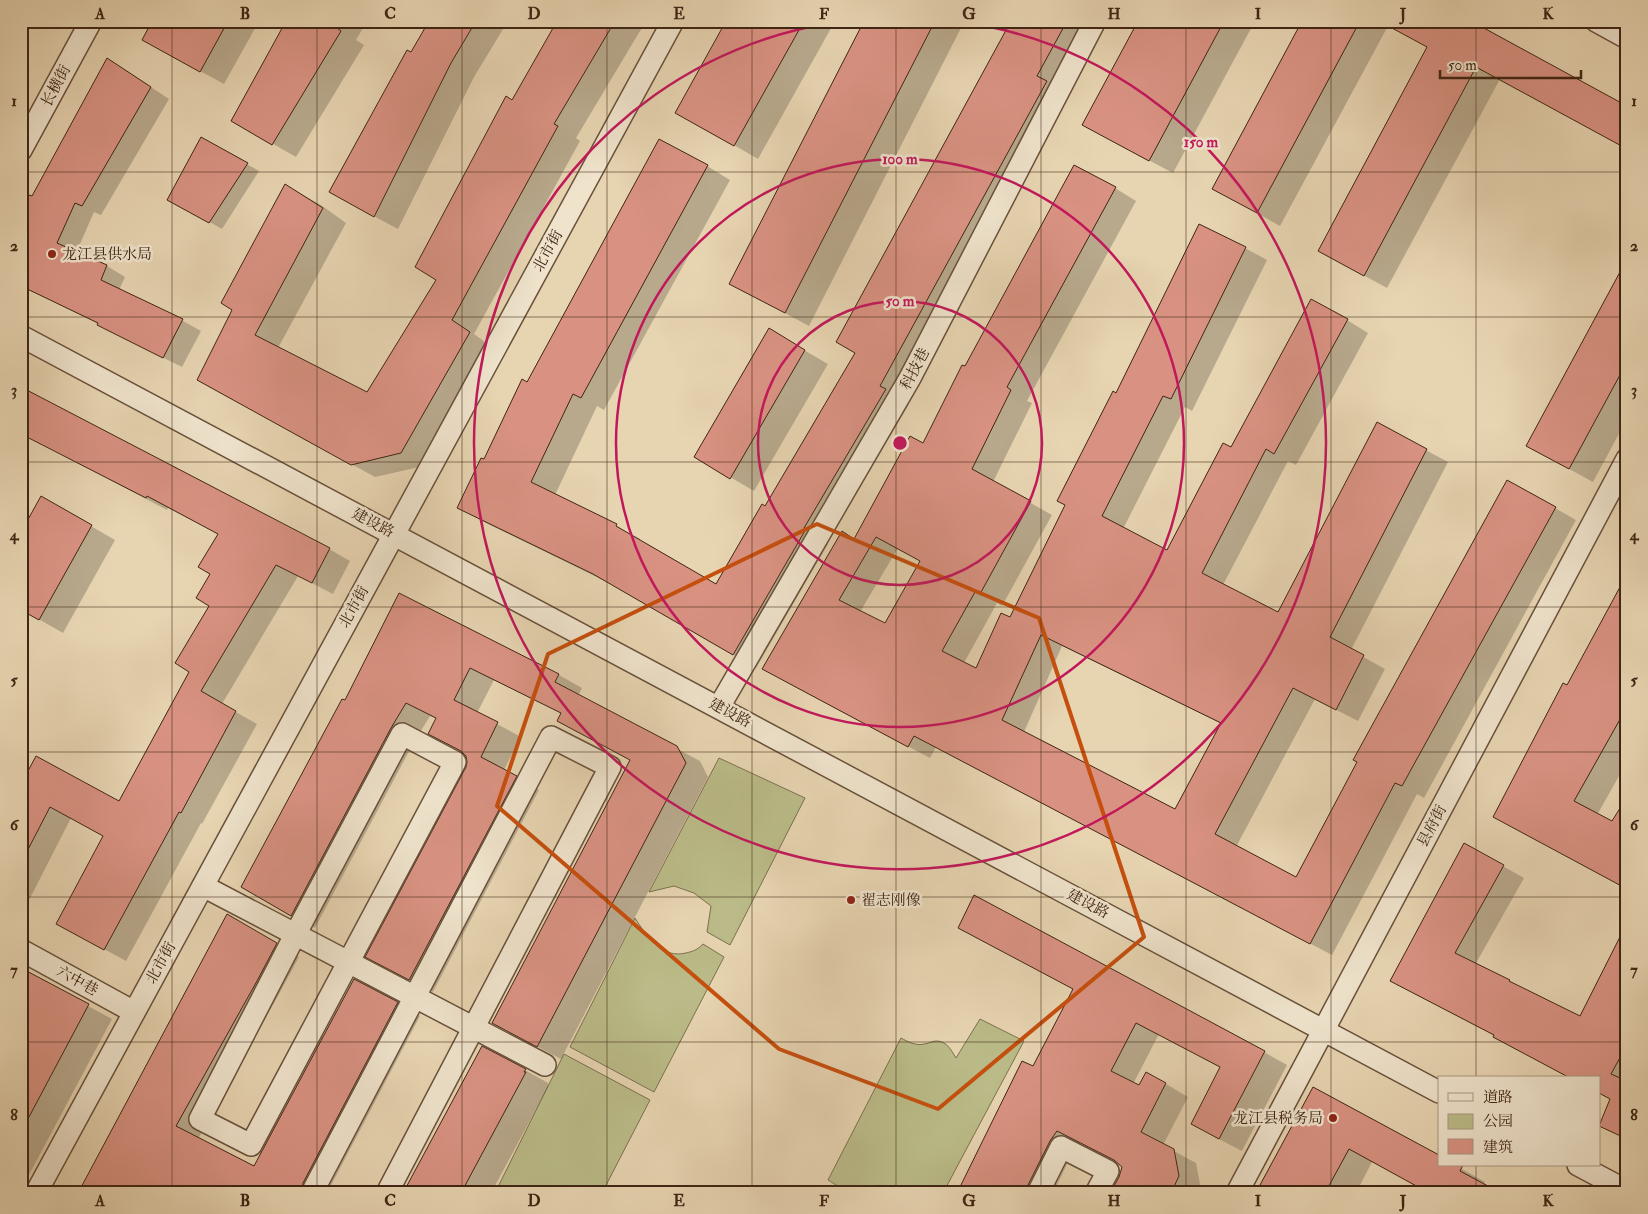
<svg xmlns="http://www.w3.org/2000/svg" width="1648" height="1214" font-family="'IM FELL Double Pica','Noto Serif SC',serif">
	<rect width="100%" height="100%" fill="#e7d4b1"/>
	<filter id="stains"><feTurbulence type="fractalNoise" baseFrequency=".004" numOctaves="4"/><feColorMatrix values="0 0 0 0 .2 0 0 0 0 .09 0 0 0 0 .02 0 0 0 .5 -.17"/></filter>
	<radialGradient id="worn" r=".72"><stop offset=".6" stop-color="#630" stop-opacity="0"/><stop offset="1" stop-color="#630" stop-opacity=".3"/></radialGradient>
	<g fill="#babb88" stroke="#7c704e">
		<path d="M 719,758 L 805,798 L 730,945 L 707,932 L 711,906 L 694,893 L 674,886 L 649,892 Z"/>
		<path d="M 635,918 C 647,937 662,959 686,953 C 694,951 697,950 703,944 L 724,957 L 654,1092 L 570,1047 Z"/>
		<path d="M 980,1019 L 1024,1041 L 943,1193 L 900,1193 C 893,1187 883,1184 874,1186 C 866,1188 862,1195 852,1193 C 844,1191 835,1184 828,1180 L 901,1038 C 908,1042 916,1046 924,1044 C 928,1044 932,1041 936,1041 C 947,1041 951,1050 956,1058 Z"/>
		<path d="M 564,1054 L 650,1100 L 602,1193 L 495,1193 Z"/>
	</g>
	<g fill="#0003" fill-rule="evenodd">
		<path d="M 153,21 L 259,21 L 224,84 L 167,53 Z"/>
		<path d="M 287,21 L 367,21 L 356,40 L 364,45 L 296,157 L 233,121 Z"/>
		<path d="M 430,21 L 508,21 L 474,77 L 398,229 L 353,205 L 411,54 Z"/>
		<path d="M 558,21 L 646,21 L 576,138 L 580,141 L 474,334 L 492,347 L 424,466 L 375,477 L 221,393 L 234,309 L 285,185 L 321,205 L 346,223 L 278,348 L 368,394 L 438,279 L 513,101 Z"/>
		<path d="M 728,21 L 835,21 L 758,159 L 677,112 Z"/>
		<path d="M 866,21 L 949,21 L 961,28 L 809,326 L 731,284 Z"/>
		<path d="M 1011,21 L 1098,21 L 1060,90 L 1069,95 L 903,400 L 909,404 L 827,543 L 828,544 L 756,668 L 617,587 L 482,521 L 459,507 L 528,383 L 707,166 L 730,180 L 604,410 L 597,406 L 555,495 L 616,526 L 640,539 L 639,541 L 716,586 L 766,508 L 856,353 Z"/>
		<path d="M 1139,21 L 1255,21 L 1173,173 L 1107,138 Z"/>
		<path d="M 1304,21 L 1468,21 L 1500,79 L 1387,288 L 1343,264 L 1429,48 L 1388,26 L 1280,226 L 1237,202 Z"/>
		<path d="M 125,70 L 169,99 L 101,215 L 94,212 L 76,253 L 107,266 L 125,277 L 119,290 L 183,321 L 201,331 L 182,367 L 117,335 L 99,324 L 21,286 L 32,197 Z"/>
		<path d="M 201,139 L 259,171 L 222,229 L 169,199 Z"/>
		<path d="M 1115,188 L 1136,201 L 1027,401 L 1032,403 L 993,482 L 1052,515 L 1002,606 L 997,603 L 964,663 L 977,670 L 1010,619 L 1067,505 L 1117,394 L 1245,248 L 1267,260 L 1192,411 L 1185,407 L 1123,529 L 1168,552 L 1231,448 L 1347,320 L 1368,333 L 1296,465 L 1288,461 L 1223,585 L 1278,614 L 1377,424 L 1448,462 L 1351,650 L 1385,669 L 1358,721 L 1315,699 L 1236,847 L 1297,879 L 1555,508 L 1576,520 L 1424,798 L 1417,794 L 1332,955 L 936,747 L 930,758 L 784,681 L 855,540 L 924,444 L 965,368 ZM 898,548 L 921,561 L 885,625 L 860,612 ZM 1062,646 L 1222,724 L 1175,811 L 1024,732 Z"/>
		<path d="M 1627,261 L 1627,419 L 1593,482 L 1551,459 Z"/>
		<path d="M 769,330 L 828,364 L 754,491 L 696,457 Z"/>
		<path d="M 21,433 L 329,549 L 350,561 L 333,594 L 298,576 L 222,704 L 257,724 L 202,824 L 201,823 L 126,961 L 78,935 L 104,836 L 71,818 L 25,908 L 21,906 L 21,787 L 119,802 L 191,671 L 211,605 L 212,574 L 219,534 L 168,508 L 167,510 Z"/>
		<path d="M 42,498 L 115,540 L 63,633 L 21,609 Z"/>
		<path d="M 1627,577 L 1627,718 L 1617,712 L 1615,714 L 1627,721 L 1627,762 L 1597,815 L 1613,822 L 1627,889 L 1518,830 L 1567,686 Z"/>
		<path d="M 400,595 L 559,675 L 582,688 L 578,696 L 700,761 L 708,777 L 561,1059 L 517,1036 L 631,760 L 558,721 L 562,714 L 494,680 L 477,713 L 521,737 L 504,770 L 539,790 L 433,992 L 390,970 L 469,762 L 467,755 L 437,719 L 430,716 L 414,742 L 315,928 L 243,887 L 346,702 Z"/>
		<path d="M 1464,844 L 1524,878 L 1475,965 L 1581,1018 L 1627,928 L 1627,1140 L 1601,1125 L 1612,1100 L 1599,1078 L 1496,1036 L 1412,992 Z"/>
		<path d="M 227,916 L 299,957 L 279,994 L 198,1139 L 254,1168 L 397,1003 L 420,1016 L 327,1193 L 79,1193 Z"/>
		<path d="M 21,970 L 112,1019 L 22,1188 L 25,1190 L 23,1193 L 21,1193 Z"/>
		<path d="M 1074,990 L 1264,1052 L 1287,1065 L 1242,1151 L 1215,1137 L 1221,1068 L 1159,1034 L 1133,1084 L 1140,1087 L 1166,1084 L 1188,1097 L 1163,1145 L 1196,1163 L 1201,1189 L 1199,1193 L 1112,1193 L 1120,1177 L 1123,1166 L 1080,1142 L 1072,1154 L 1053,1193 L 958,1193 L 1034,1068 Z"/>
		<path d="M 525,1070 L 548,1083 L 548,1087 L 491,1193 L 404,1193 Z"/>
		<path d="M 1314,1089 L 1439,1157 L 1439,1165 L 1455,1165 L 1485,1182 L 1483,1185 L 1372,1162 L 1356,1193 L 1276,1193 Z"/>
	</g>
	<g fill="#d99282" stroke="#3f2514" fill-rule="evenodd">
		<path d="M 152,21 L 228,21 L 200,72 L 142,40 Z"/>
		<path d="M 286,21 L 327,21 L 341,31 L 272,145 L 231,121 Z"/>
		<path d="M 429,21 L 476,21 L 451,63 L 374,217 L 329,192 L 407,50 L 411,52 Z"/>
		<path d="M 557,21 L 615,21 L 554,124 L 558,126 L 452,320 L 470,332 L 401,453 L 351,465 L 197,380 L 232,310 L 221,303 L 285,184 L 323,208 L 255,335 L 367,392 L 436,280 L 415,267 L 506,96 L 512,100 Z"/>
		<path d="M 726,21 L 804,21 L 734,146 L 675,113 Z"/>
		<path d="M 864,21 L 935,21 L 785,313 L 729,284 Z"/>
		<path d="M 1011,21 L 1067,21 L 1037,76 L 1047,81 L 880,386 L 886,389 L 804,528 L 806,529 L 733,655 L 593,574 L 457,508 L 481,458 L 484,459 L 522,379 L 527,382 L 659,139 L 708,165 L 581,398 L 573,394 L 531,482 L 617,524 L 616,526 L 716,584 L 762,504 L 765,506 L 855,353 L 836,342 Z"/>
		<path d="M 1138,21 L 1224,21 L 1149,161 L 1082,125 Z"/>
		<path d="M 1302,21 L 1360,21 L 1257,213 L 1212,189 Z"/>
		<path d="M 1379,21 L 1471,21 L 1627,106 L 1627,149 L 1476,67 L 1364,276 L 1318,251 L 1427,47 Z"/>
		<path d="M 107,58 L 151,87 L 82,206 L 75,203 L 57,243 L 107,265 L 101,280 L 183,319 L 163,358 L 97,325 L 98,323 L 21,286 L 21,212 L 29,195 L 32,196 Z"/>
		<path d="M 201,137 L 248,163 L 209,223 L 167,200 Z"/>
		<path d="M 1074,165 L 1116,187 L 1007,387 L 1011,390 L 972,469 L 1031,501 L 980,594 L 975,592 L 942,651 L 976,668 L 1001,613 L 1010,617 L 1065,505 L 1057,501 L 1113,391 L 1116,393 L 1199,224 L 1246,247 L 1171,399 L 1163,396 L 1102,516 L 1167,550 L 1223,443 L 1231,447 L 1311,299 L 1348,319 L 1274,454 L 1266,449 L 1202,573 L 1278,612 L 1377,422 L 1427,449 L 1330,637 L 1364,655 L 1336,710 L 1293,688 L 1215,834 L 1296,877 L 1357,762 L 1353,760 L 1507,480 L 1556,507 L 1402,786 L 1395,783 L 1310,944 L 914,736 L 908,747 L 762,669 L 842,531 L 854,539 L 910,436 L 923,443 L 962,365 L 965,366 ZM 876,537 L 920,561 L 885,623 L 839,600 ZM 1041,635 L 1221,723 L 1175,809 L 1002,720 Z"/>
		<path d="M 1627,259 L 1627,362 L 1569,469 L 1526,446 Z"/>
		<path d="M 769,328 L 805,350 L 730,479 L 694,457 Z"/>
		<path d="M 21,387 L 330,548 L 312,583 L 276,565 L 201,691 L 236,711 L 181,813 L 179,812 L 104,950 L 56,924 L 103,836 L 50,807 L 21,863 L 21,784 L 36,756 L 119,801 L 189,672 L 175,663 L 209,606 L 196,598 L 210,574 L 198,567 L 218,534 L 147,496 L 146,498 L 21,434 Z"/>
		<path d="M 41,496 L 92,525 L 39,620 L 21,610 L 21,532 Z"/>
		<path d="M 1627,574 L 1627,707 L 1574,801 L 1612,821 L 1627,797 L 1627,889 L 1493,817 L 1563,683 L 1567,685 Z"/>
		<path d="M 399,593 L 559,674 L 555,682 L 677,746 L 686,763 L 537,1047 L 492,1023 L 630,760 L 557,721 L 561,713 L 470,668 L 454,700 L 498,722 L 481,757 L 517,776 L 409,980 L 365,957 L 466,767 L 467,762 L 466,756 L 461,751 L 428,734 L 436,718 L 406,703 L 391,728 L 291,916 L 241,887 L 342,699 L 345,700 Z"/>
		<path d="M 1464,843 L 1504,865 L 1455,953 L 1510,980 L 1509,981 L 1580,1016 L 1627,923 L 1627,1045 L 1611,1074 L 1627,1081 L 1627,1139 L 1599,1126 L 1610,1099 L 1599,1093 L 1599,1078 L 1570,1078 L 1493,1037 L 1494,1035 L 1390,981 Z"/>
		<path d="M 974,895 L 1265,1051 L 1219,1139 L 1191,1124 L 1220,1067 L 1136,1023 L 1111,1071 L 1139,1085 L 1146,1072 L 1166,1083 L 1141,1132 L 1174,1149 L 1179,1176 L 1171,1193 L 1110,1193 L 1119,1177 L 1122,1167 L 1114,1160 L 1057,1131 L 1050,1141 L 1027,1187 L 1026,1193 L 957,1193 L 1022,1061 L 1033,1066 L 1073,989 L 958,928 Z"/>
		<path d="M 227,914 L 277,943 L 257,981 L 176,1126 L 254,1166 L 354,979 L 398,1002 L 303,1183 L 302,1193 L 78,1193 Z"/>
		<path d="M 21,968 L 89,1004 L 21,1132 Z"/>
		<path d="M 482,1046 L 526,1069 L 524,1072 L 526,1072 L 461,1193 L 403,1193 Z"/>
		<path d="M 1313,1087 L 1439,1155 L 1439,1165 L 1463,1165 L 1460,1171 L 1501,1193 L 1429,1193 L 1349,1149 L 1325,1193 L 1274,1193 L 1260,1185 Z"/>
	</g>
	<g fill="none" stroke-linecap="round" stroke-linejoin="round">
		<defs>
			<g id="minor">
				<path d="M 1596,21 L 1627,38"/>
				<path d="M 21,150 L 91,21"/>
				<path d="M 21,336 L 1439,1092"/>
				<path d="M 719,707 L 910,378 L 1095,21"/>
				<path d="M 402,734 L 455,762 L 251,1145 L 200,1119 L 295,935 Z"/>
				<path d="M 203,886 L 545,1065"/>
				<path d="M 21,950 L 134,1012"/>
				<path d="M 1578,1165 L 1627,1191"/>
				<path d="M 36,1193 L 673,21"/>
				<path d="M 321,1193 L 314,1189 L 551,737 L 610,767 L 387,1193"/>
				<path d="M 1038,1193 L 1061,1147 L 1108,1171 L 1096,1193"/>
				<path d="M 1237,1193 L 1627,459"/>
			</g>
		</defs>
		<use href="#minor" stroke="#69513b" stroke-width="24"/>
		<use href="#minor" stroke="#efe3cc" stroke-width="21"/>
	</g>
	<path fill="none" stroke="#c64f0e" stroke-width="4" stroke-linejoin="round" d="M 817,524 L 1039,618 L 1144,937 L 938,1109 L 779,1049 L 497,806 L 548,654 Z"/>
	<path fill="none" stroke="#3f2514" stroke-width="1" stroke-opacity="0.55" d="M 172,21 L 172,1193M 317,21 L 317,1193M 462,21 L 462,1193M 607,21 L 607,1193M 752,21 L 752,1193M 896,21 L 896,1193M 1041,21 L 1041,1193M 1186,21 L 1186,1193M 1331,21 L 1331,1193M 1476,21 L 1476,1078M 21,172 L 1627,172M 21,317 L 1627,317M 21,462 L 1627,462M 21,607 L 1627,607M 21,752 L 1627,752M 21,897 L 1627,897M 21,1042 L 1627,1042M 1476,1165 L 1476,1193"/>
	<g fill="none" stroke="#c2185b" stroke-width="2.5">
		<circle cx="900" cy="443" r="142"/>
		<circle cx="900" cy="443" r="284"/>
		<path d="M963 22A426 426 0 1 1 837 22"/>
	</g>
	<g fill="#8f2418" stroke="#efe3cc" stroke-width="2">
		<circle cx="52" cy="254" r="5"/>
		<circle cx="851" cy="900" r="5"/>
		<circle cx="1333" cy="1118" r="5"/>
	</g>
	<g text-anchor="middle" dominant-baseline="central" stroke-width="5" stroke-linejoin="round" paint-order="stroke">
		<g font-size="15" fill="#3f2514" stroke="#efe3cc">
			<text transform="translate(56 86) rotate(-62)">长横街</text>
			<text transform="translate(548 251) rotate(-61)">北市街</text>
			<text transform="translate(915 369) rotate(-62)">科技巷</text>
			<text transform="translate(373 523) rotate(28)">建设路</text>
			<text transform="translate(354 607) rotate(-61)">北市街</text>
			<text transform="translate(730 713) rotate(28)">建设路</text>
			<text transform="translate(1432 826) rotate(-62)">县府街</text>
			<text transform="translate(1088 904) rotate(28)">建设路</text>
			<text transform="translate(161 963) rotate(-61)">北市街</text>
			<text transform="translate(77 981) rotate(29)">六中巷</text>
		</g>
		<g font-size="15" fill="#3f2514" stroke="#efe3cc" text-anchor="start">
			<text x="62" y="254">龙江县供水局</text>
			<text x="861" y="900">翟志刚像</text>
			<text x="1323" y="1118" text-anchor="end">龙江县税务局</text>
		</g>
	</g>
	<circle cx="900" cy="443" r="8" fill="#c2185b" stroke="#efe3cc" stroke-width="2.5"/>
	<g font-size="15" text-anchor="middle" font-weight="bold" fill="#c2185b" stroke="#efe3cc" stroke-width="5" stroke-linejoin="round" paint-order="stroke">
		<text x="1201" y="147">150 m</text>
		<text x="900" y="164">100 m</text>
		<text x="900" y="306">50 m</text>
	</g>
	<rect width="1648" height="1214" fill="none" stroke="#e7d4b1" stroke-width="55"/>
	<rect x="1438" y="1076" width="162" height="90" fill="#efe3cc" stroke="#a99782"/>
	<rect x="1448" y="1093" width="25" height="8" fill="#efe3cc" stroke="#a99782"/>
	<text x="1483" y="1102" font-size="15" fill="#3f2514">道路</text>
	<rect x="1448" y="1114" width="25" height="15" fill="#babb88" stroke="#a99782"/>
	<text x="1483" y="1126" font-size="15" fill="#3f2514">公园</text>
	<rect x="1448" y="1139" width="25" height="15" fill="#d99282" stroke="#a99782"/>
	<text x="1483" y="1152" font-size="15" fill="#3f2514">建筑</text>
	<path d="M1440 70v8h141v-8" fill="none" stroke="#3f2514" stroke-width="2.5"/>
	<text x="1448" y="70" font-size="15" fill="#3f2514" stroke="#efe3cc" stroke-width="4" paint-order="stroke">50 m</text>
	<rect x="28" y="28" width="1592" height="1158" fill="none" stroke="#3f2514" stroke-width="2"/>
	<g font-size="16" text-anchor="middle" font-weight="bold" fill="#3f2514">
		<text x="100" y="19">A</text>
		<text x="245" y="19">B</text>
		<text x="390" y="19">C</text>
		<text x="534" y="19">D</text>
		<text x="679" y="19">E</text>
		<text x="824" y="19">F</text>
		<text x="969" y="19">G</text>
		<text x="1114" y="19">H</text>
		<text x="1258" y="19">I</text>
		<text x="1403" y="19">J</text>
		<text x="1548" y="19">K</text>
		<text x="14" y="106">1</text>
		<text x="1634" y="106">1</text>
		<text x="14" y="251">2</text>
		<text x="1634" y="251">2</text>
		<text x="14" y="395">3</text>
		<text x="1634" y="395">3</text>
		<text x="14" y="540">4</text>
		<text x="1634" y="540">4</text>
		<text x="14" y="685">5</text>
		<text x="1634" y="685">5</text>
		<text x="14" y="830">6</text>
		<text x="1634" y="830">6</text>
		<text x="14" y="975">7</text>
		<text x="1634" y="975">7</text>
		<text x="14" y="1120">8</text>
		<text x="1634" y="1120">8</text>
		<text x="100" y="1206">A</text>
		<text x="245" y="1206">B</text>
		<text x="390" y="1206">C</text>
		<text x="534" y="1206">D</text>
		<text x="679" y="1206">E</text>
		<text x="824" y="1206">F</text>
		<text x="969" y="1206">G</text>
		<text x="1114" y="1206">H</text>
		<text x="1258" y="1206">I</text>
		<text x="1403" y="1206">J</text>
		<text x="1548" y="1206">K</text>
	</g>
	<rect width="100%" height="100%" filter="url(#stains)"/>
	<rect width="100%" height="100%" fill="url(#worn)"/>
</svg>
